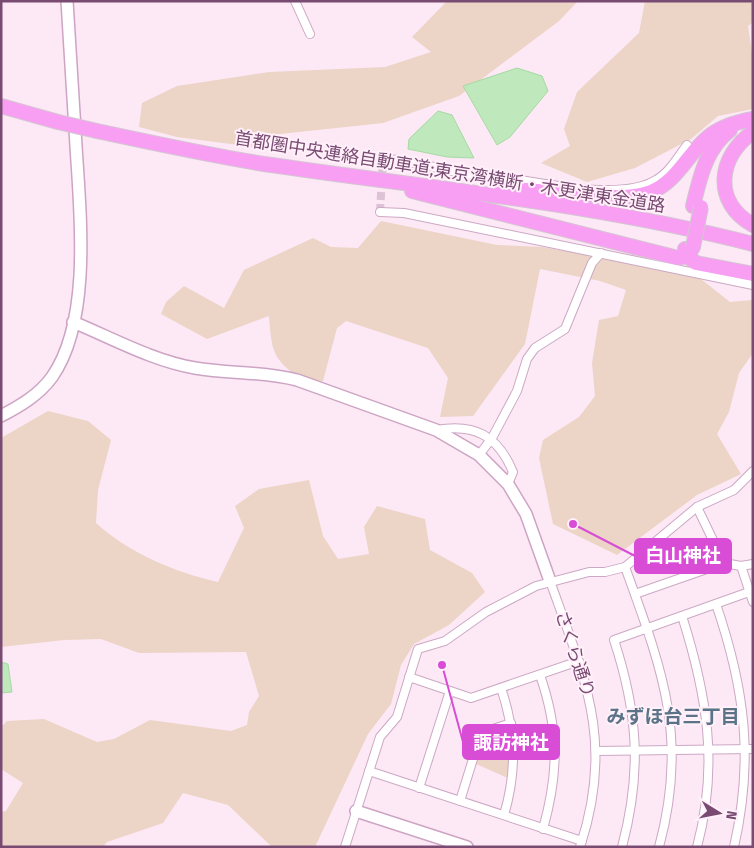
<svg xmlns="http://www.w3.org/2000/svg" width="754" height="848" font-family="'Fira Sans Condensed','Noto Sans JP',sans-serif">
	<rect width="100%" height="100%" fill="#fde9f5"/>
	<g fill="#ecd4c6">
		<path d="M 447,1 L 578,1 L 559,21 L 459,96 L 383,123 L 280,134 L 254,147 L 177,137 L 139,127 L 142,103 L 177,86 L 269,72 L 385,67 L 431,52 L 412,37 Z"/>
		<path d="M 645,1 L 753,1 L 753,22 L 748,26 L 753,60 L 753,109 L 718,116 L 691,139 L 635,168 L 587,182 L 541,163 L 570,146 L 564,129 L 577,92 L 639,33 Z"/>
		<path d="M 381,221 L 497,245 L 542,247 L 692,272 L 730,302 L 753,300 L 753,353 L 739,373 L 729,412 L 717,434 L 741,474 L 697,495 L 617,555 L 553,524 L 539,458 L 543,440 L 579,417 L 595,396 L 592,363 L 599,320 L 618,316 L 626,290 L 600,281 L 540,269 L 525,344 L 473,416 L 440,417 L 448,378 L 428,348 L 346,321 L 337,328 L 323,381 L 305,383 C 273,358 272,356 269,316 L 207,339 L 161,314 L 166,302 L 184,286 L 224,308 L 244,270 L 313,238 L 331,247 L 358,248 Z"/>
		<path d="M 48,411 L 88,421 L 111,440 L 98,490 L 96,523 C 129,553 174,572 218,582 L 244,528 L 235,506 L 259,489 L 309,480 L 323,536 L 338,559 L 369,554 L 364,527 L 377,506 L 425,519 L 430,550 L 472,573 L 485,592 L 449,625 L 414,644 L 401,665 L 391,704 L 368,734 L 315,847 L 272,847 L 228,805 L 183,793 L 163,823 L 107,842 L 103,847 L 1,847 L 1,812 L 6,811 L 23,783 L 1,769 L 1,727 L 7,721 L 44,719 L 97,742 L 114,739 L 150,720 L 231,731 L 247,725 L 249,712 L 259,696 L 246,652 L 139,653 L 101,639 L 64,640 L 1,647 L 1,438 Z"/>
		<path d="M 508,727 L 511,741 L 510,779 L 474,763 L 483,735 Z"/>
	</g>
	<g fill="#bfe8bc" stroke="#a6daa2">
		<path d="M 517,68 L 542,76 L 548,91 L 510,137 L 497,145 L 463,86 Z"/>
		<path d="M 438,111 L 452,115 L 474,158 L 447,157 L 408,149 L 409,139 Z"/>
		<path d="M 1,662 L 8,664 L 12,692 L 1,693 Z"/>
	</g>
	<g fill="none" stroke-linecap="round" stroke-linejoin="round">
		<path stroke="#dcc2d4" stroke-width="8" stroke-dasharray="8 4" stroke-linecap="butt" d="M 380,212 L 383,159"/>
		<defs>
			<g id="street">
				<path d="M 295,1 L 310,34"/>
				<path d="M 383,159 L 400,160 L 490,179 L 497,176 C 537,182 621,202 656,180 C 669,173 678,157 687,145"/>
				<path d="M 380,212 L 404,213 L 753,285"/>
				<path d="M 436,430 C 475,423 498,436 513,472 L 508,484"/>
				<path d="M 479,455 L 492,438 L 517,391 L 527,359 L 535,348 L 565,329 L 592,263 L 601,253"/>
				<path d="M 697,507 L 724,563"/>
				<path d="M 741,566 L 753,602"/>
				<path d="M 625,567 C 662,669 689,737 659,847"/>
				<path d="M 550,581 C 585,679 615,742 580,847"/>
				<path d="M 635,594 L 724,563 L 741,566 L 753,564"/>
				<path d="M 716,604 C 745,689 754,759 734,847"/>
				<path d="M 682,616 C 707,695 719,765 697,847"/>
				<path d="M 540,675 C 559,730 559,772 543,829"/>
				<path d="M 409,677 L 471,698 L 579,661"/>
				<path d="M 501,688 C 516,732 517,771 504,815"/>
				<path d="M 596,751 L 753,749"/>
				<path d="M 369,771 L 582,841"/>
				<path d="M 419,788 L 450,691"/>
				<path d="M 460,801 L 481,733 L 511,723"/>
				<path d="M 345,847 L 380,737 L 397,717 L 418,649 L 445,641 L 486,612 L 536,586 L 589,572 L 605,572 L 625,567 L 697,507 L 734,490 L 753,471"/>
				<path d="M 622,847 C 642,772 638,713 614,640 L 749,592"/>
			</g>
			<g id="secondary">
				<path d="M 73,322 C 112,338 153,361 195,368 C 229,374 263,371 297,380 L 436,430 L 479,455 L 508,484 L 526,514 L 550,581"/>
				<path d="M 1,416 C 20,406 39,395 52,377 C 92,320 80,212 76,146 C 73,98 70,49 67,1"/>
				<path d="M 356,811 L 467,847"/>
			</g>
			<g id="highway">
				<path d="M 1,106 L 58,122"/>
				<path d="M 97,131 C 153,143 208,155 264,164 C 428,188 592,203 753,244"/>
				<path d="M 753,132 C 718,156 712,202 753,225"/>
				<path d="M 503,188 L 609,197 C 623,197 638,197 651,192 C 677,181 687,155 707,138 C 720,127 736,122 753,119"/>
				<path d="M 412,191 L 678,258 L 687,256 L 693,247"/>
				<path d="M 693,206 C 700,177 706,148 730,130"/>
				<path d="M 685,249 L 687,256 L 696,263 L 753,274"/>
			</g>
		</defs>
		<use href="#street" stroke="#cca8c4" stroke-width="10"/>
		<use href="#secondary" stroke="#cda4c4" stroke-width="14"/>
		<use href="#highway" stroke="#d4c5d2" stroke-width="16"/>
		<use href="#street" stroke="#fff" stroke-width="8"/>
		<use href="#secondary" stroke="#fff" stroke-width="11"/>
		<use href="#highway" stroke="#f89ff4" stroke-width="14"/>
		<defs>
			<g id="highway-bridge">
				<path d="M 58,122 L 97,131"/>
				<path d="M 693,247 L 701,207"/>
			</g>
		</defs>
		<use href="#highway-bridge" stroke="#d4c5d2" stroke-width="16" stroke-linecap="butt"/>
		<use href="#highway-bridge" stroke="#f89ff4" stroke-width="14"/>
	</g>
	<g text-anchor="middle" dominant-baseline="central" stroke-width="4" stroke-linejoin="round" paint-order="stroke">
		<g font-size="18" fill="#794b73" stroke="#fff0f9">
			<text transform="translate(450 172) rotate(9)">首都圏中央連絡自動車道;東京湾横断・木更津東金道路</text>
			<text transform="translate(575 654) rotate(72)">さくら通り</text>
		</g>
		<g font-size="19" font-weight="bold" fill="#5a7387" stroke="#fff0f9">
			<text x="673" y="716">みずほ台三丁目</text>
		</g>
	</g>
	<path fill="none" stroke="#d84cd6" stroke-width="2" d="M573 524L635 556M442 665L463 742"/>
	<g fill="#d84cd6" stroke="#fff0f9" stroke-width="2">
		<circle cx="573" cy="524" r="5"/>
		<circle cx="442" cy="665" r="5"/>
	</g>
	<g fill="#d84cd6" stroke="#d84cd6" stroke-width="2">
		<rect x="635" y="539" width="96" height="34" rx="5"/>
		<rect x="463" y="725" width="96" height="34" rx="5"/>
	</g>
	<g font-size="19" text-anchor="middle" font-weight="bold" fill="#fff">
		<text x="683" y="562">白山神社</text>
		<text x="511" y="749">諏訪神社</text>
	</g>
	<rect width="754" height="848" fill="none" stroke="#794b73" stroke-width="5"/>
	<g transform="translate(719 813) rotate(100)" stroke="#fff0f9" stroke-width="4" paint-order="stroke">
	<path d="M0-4L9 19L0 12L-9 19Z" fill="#794b73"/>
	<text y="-8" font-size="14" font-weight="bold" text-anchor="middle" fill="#794b73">N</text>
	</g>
</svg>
